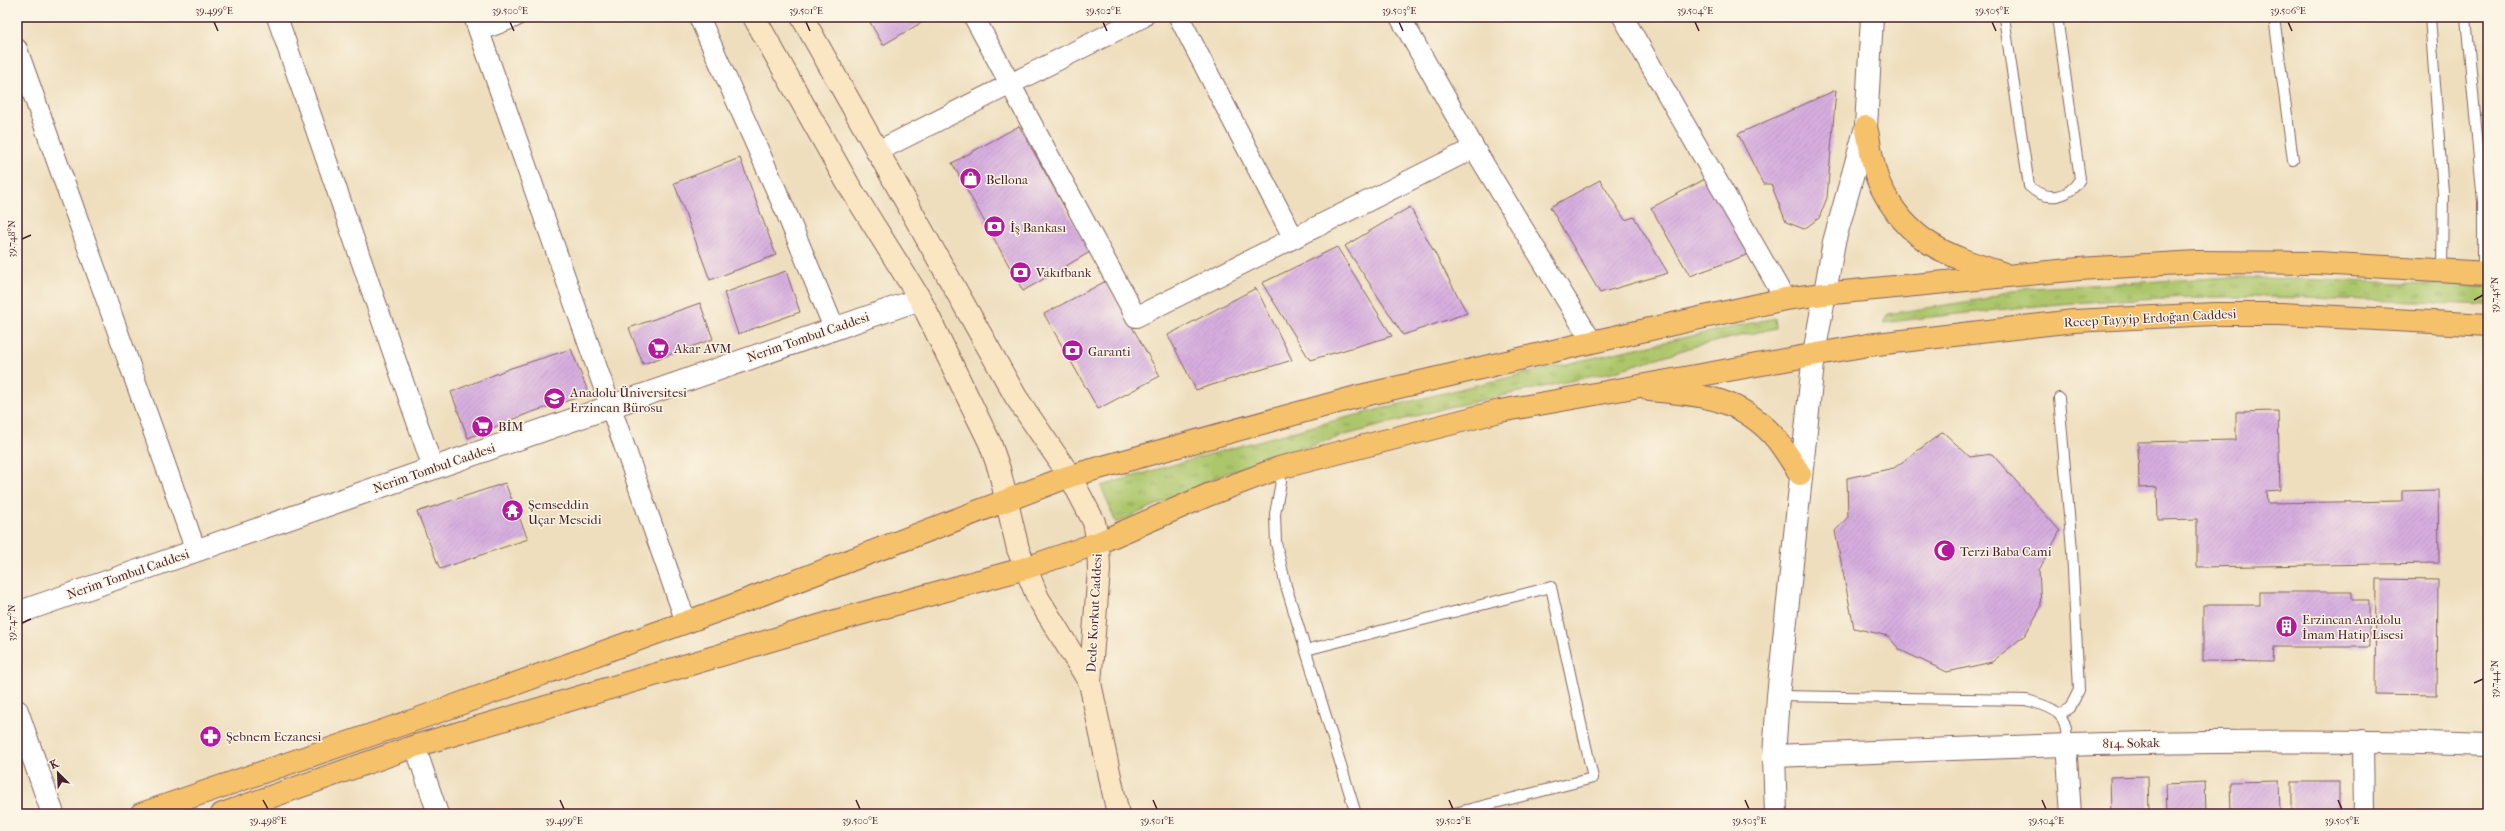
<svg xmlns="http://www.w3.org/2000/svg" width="2505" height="831" font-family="'IM FELL French Canon',serif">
	<defs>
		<pattern id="grass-tufts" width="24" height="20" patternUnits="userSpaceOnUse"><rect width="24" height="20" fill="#acc66b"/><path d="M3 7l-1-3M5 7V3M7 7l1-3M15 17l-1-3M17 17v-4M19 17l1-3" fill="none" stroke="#8ea058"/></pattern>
		<pattern id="building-hatch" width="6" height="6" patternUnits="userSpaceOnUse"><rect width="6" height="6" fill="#d6addf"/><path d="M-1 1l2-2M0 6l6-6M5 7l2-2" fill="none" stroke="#b994c0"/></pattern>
	</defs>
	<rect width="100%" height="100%" fill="#fcf5e5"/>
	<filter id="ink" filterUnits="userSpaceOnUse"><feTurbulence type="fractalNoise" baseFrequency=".025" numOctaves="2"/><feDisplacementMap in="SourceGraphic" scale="8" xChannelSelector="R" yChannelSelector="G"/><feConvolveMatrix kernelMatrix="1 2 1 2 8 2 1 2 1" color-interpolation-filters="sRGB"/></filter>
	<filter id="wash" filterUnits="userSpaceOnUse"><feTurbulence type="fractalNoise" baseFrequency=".012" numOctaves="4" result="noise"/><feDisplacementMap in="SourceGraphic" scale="16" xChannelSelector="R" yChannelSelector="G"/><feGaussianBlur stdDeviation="0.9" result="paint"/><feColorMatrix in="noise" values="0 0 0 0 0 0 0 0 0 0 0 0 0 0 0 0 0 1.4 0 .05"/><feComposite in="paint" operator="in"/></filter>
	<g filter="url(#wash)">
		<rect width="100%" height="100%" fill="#eedebd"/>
		<g fill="url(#grass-tufts)" stroke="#7b724b">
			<path d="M 2233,277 L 2488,286 L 2488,305 C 2405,302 2322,297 2238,297 C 2119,296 2002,308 1883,323 L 1888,314 L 1984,299 L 2012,290 L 2033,288 Z"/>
			<path d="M 1775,318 L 1776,328 L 1696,346 L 1612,372 L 1446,408 L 1345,435 L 1227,473 L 1116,523 L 1101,486 C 1323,419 1549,366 1775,318 Z"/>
		</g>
		<g id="blocks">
			<g fill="url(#building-hatch)">
				<path d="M 867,17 L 931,17 L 883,45 Z"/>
				<path d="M 1836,90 L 1827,198 L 1819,218 L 1804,229 L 1786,222 L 1771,184 L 1763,184 L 1738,134 Z"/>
				<path d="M 1019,126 L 1090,252 L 1023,291 L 952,163 Z"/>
				<path d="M 740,158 L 776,255 L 710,280 L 674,183 Z"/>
				<path d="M 1707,178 L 1752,253 L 1690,276 L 1651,208 Z"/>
				<path d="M 1600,180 L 1625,220 L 1634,217 L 1668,273 L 1600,293 L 1550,207 Z"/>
				<path d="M 1410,207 L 1467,313 L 1403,335 L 1345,246 Z"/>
				<path d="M 1337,247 L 1392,336 L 1310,360 L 1262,283 Z"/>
				<path d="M 786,271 L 800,312 L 738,334 L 724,293 Z"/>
				<path d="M 1106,281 L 1160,376 L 1098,409 L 1044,314 Z"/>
				<path d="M 1256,288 L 1292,360 L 1196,390 L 1168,335 Z"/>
				<path d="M 700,303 L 713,339 L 643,364 L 629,328 Z"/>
				<path d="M 571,349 L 589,394 L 529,413 L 468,438 L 451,392 L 511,368 Z"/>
				<path d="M 2278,411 L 2280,490 L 2266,491 L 2267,503 L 2402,501 L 2402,491 L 2438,490 L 2439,563 L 2197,567 L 2197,519 L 2158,520 L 2157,487 L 2139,488 L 2138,442 L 2236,440 L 2236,412 Z"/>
				<path d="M 1943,432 L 1970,457 L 1992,454 L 2060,531 L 2039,570 L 2041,607 L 2025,635 L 1992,662 L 1947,672 L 1900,650 L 1888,636 L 1854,628 L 1835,531 L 1848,517 L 1847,478 L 1894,468 Z"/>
				<path d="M 505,483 L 528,539 L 440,569 L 417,512 Z"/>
				<path d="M 2376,579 L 2438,580 L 2437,695 L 2375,694 Z"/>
				<path d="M 2260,592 L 2352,592 L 2352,600 L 2369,600 L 2369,647 L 2274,647 L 2273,662 L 2203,661 L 2203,605 L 2260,605 Z"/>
				<path d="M 2487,655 L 2488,655 L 2488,683 L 2486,683 Z"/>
				<path d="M 2148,776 L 2149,814 L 2111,814 L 2110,777 Z"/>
				<path d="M 2279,781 L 2280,814 L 2231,814 L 2230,782 Z"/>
				<path d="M 2205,782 L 2206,814 L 2167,814 L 2166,784 Z"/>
				<rect x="2292" y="782" width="47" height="32"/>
			</g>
		</g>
	</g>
	<g filter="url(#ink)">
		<use href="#blocks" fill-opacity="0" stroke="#83625e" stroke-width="1"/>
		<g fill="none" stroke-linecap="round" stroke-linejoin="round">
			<defs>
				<g id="service">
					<path d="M 2004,17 L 2029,186 C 2046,202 2068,199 2080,179 L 2057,17"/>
					<path d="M 2274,17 L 2293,160"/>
					<path d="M 2430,17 L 2443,193 L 2442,271"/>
					<path d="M 2466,17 L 2483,202 L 2483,273"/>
					<path d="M 2059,398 L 2072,550 L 2079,690 L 2070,708 L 2059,714"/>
					<path d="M 1279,468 L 1281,482 L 1275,514 L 1276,543 L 1286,586 L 1356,814"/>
					<path d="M 1306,650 L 1551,587 L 1593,778 L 1451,814"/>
					<path d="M 1778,696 L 2027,700 C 2052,708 2070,712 2066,744"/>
				</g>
				<g id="minor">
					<path d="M 277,17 L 433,468"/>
					<path d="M 474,17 L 686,622"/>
					<path d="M 699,17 L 786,212 L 834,328"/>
					<path d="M 974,17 L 1136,317 L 1474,148"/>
					<path d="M 1179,17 L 1293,237"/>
					<path d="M 1400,17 L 1474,148 L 1592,342"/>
					<path d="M 1623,17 L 1785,299"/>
					<path d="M 479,31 L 515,17"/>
					<path d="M 17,49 L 196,551"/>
					<path d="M 876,152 L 1143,17"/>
					<path d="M 2363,740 L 2364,814"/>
					<path d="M 2066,744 L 2071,814"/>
					<path d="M 415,746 L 438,814"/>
				</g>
				<g id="tertiary">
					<path d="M 17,613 L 920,299"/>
					<path d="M 17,711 L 53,814"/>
					<path d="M 1774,756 C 2012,746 2250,736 2488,745"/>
					<path d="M 1776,814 L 1774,756 L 1778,696 L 1814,354 L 1834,242 L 1866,127 L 1872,17"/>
				</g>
				<g id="secondary">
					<path d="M 754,17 L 848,184 L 920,299 L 990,443 L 999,469 L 1018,549 L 1038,598 L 1090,683"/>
					<path d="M 802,17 L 1016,397 L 1070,476 L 1094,522 L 1098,543 L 1099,570 L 1090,683 L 1118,814"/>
				</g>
				<g id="primary">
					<path d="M 1866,127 C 1871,146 1872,170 1881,187 C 1908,242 1947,256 2002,273"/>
					<path d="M 1650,390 C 1698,395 1736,396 1772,434 C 1783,446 1791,461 1800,474"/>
					<path d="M 141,814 L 429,715 L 731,606 L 1070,476 L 1356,397 L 1592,342 L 1785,299 L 1823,294 L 2079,269 L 2197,262 L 2318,263 L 2488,273"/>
					<path d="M 222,814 L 415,746 L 849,617 L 1026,568 L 1098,543 L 1208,495 L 1279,468 L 1500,411 L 1868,345 L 2074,321 L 2214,314 L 2281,314 L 2488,325"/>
				</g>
			</defs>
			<use href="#service" stroke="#83625e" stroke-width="12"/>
			<use href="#minor" stroke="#83625e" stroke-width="22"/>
			<use href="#tertiary" stroke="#83625e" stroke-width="24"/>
			<use href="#secondary" stroke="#83625e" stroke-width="24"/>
			<use href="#primary" stroke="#83625e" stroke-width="24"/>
			<use href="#service" stroke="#fff" stroke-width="10"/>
			<use href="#minor" stroke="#fff" stroke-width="20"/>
			<use href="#tertiary" stroke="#fff" stroke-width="22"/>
			<use href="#secondary" stroke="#fbe6c4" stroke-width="22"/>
			<use href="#primary" stroke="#f5c16b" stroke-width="22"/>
		</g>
	</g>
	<path fill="none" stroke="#4a1f2b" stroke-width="1.5" d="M 214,22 L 218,31M 510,22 L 514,31M 806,22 L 810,31M 1103,22 L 1107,31M 1399,22 L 1403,31M 1695,22 L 1699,31M 1992,22 L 1996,31M 2288,22 L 2292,31M 22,239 L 31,235M 2474,300 L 2483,295M 22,623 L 31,619M 2474,683 L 2483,679M 263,800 L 268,809M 560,800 L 564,809M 856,800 L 860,809M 1153,800 L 1157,809M 1449,800 L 1453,809M 1745,800 L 1749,809M 2042,800 L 2046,809M 2338,800 L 2342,809"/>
	<defs>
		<symbol id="shop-disc" viewBox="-11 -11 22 22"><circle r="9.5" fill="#b5179e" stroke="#fcf5e5"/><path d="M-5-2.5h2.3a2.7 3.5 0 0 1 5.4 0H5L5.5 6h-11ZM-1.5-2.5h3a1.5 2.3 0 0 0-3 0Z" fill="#fff"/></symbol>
		<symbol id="bank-disc" viewBox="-11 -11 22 22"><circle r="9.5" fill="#b5179e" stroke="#fcf5e5"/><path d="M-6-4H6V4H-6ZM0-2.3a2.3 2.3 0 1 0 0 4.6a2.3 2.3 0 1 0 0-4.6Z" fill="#fff"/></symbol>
		<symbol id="supermarket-disc" viewBox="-11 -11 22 22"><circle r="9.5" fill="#b5179e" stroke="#fcf5e5"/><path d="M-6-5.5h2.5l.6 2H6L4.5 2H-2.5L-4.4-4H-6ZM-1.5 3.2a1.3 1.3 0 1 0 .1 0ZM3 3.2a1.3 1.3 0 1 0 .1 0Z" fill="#fff"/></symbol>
		<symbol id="university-disc" viewBox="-11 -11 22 22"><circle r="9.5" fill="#b5179e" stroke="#fcf5e5"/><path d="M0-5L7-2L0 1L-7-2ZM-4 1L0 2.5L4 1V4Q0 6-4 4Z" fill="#fff"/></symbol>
		<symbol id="temple-disc" viewBox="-11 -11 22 22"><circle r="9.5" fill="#b5179e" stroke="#fcf5e5"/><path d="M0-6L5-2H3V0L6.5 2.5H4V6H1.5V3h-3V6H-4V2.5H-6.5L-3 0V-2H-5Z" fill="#fff"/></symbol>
		<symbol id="mosque-disc" viewBox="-11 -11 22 22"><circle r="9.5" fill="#b5179e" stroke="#fcf5e5"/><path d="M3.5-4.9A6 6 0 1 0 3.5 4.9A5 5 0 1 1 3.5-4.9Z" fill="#fff"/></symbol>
		<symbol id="building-disc" viewBox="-11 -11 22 22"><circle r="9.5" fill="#b5179e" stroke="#fcf5e5"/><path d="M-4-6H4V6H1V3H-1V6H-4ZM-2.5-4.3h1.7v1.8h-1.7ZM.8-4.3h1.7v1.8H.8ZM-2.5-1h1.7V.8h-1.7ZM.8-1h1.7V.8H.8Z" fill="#fff"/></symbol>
		<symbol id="pharmacy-disc" viewBox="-11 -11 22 22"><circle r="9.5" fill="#b5179e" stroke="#fcf5e5"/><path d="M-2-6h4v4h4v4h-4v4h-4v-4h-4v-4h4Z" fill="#fff"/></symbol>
	</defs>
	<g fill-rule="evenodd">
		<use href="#shop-disc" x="958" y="166" width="25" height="25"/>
		<use href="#bank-disc" x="982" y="214" width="25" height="25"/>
		<use href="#bank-disc" x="1008" y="260" width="25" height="25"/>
		<use href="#supermarket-disc" x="646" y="336" width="25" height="25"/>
		<use href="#bank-disc" x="1060" y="338" width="25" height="25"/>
		<use href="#university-disc" x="542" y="386" width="25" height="25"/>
		<use href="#supermarket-disc" x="470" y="414" width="25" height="25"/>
		<use href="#temple-disc" x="500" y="498" width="25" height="25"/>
		<use href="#mosque-disc" x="1932" y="538" width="25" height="25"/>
		<use href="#building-disc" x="2274" y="614" width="25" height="25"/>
		<use href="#pharmacy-disc" x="198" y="724" width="25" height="25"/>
	</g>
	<g text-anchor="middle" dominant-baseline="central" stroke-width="3" stroke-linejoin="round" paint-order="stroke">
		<g font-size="13" fill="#4a1f2b" stroke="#fcf5e5" text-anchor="start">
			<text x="986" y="179">Bellona</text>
			<text x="1010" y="227">İş Bankası</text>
			<text x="1036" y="272">Vakıfbank</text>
			<text x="674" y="348">Akar AVM</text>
			<text x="1088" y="351">Garanti</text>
			<text x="570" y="392">Anadolu Üniversitesi<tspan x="570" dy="15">Erzincan Bürosu</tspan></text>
			<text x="498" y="426">BİM</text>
			<text x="528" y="504">Şemseddin<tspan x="528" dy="15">Uçar Mescidi</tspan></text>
			<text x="1960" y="551">Terzi Baba Cami</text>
			<text x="2302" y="619">Erzincan Anadolu<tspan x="2302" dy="15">İmam Hatip Lisesi</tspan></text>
			<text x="226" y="736">Şebnem Eczanesi</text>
		</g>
		<g font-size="13" fill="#4a1f2b" stroke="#fcf5e5">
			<text transform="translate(2150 318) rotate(-3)">Recep Tayyip Erdoğan Caddesi</text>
			<text transform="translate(808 337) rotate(-19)">Nerim Tombul Caddesi</text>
			<text transform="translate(434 468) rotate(-19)">Nerim Tombul Caddesi</text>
			<text transform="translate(128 574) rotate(-19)">Nerim Tombul Caddesi</text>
			<text transform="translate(1094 613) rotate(-87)">Dede Korkut Caddesi</text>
			<text transform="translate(2131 743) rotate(-1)">814. Sokak</text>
		</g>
	</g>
	<rect width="2505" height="831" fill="none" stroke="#fcf5e5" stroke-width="44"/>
	<g transform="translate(58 773) rotate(336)" stroke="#fcf5e5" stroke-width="3" paint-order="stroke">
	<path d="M0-3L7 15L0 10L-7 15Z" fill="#4a1f2b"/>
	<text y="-6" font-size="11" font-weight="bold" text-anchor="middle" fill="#4a1f2b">K</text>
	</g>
	<rect x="22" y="22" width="2461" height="787" fill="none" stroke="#4a1f2b" stroke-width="1.5"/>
	<g font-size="10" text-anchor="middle" fill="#4a1f2b">
		<text x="214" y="14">39.499°E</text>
		<text x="510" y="14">39.500°E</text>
		<text x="806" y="14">39.501°E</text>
		<text x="1103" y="14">39.502°E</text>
		<text x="1399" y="14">39.503°E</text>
		<text x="1695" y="14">39.504°E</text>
		<text x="1992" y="14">39.505°E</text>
		<text x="2288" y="14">39.506°E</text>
		<text transform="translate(11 239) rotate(-90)" y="4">39.748°N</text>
		<text transform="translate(2494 295) rotate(-90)" y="4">39.745°N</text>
		<text transform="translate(11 623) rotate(-90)" y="4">39.747°N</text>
		<text transform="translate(2494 679) rotate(-90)" y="4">39.744°N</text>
		<text x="268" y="824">39.498°E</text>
		<text x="564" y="824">39.499°E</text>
		<text x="860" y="824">39.500°E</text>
		<text x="1157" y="824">39.501°E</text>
		<text x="1453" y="824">39.502°E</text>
		<text x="1749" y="824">39.503°E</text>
		<text x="2046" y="824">39.504°E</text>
		<text x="2342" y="824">39.505°E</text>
	</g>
</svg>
